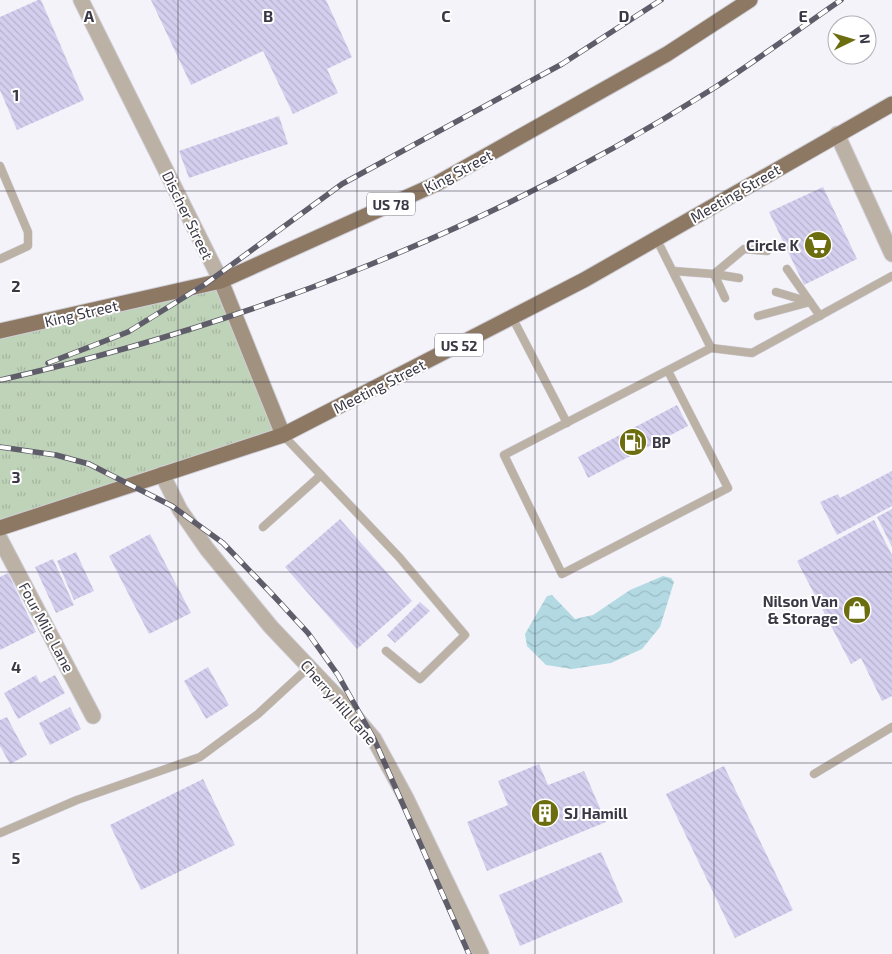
<svg xmlns="http://www.w3.org/2000/svg" width="892" height="954" font-family="'Exo 2',sans-serif">
	<defs>
		<pattern id="grass-tufts" width="24" height="20" patternUnits="userSpaceOnUse" patternTransform="scale(1.25)"><rect width="24" height="20" fill="#bfd3b9"/><path d="M3 7l-1-3M5 7V3M7 7l1-3M15 17l-1-3M17 17v-4M19 17l1-3" fill="none" stroke="#a5b6a0"/></pattern>
		<pattern id="water-waves" width="16" height="10" patternUnits="userSpaceOnUse" patternTransform="scale(1.25)"><rect width="16" height="10" fill="#b3dae3"/><path d="M0 5q4-4 8 0t8 0" fill="none" stroke="#9bbcc4"/></pattern>
		<pattern id="building-back-hatch" width="6" height="6" patternUnits="userSpaceOnUse" patternTransform="scale(1.25)"><rect width="6" height="6" fill="#d4cfee"/><path d="M-1 5l2 2M0 0l6 6M5-1l2 2" fill="none" stroke="#b7b2cd"/></pattern>
	</defs>
	<rect width="100%" height="100%" fill="#f4f3fa"/>
	<path fill="url(#grass-tufts)" d="M 221,281 L 283,435 L 0,528 L 0,331 Z"/>
	<path fill="url(#water-waves)" d="M 663,576 L 671,578 L 674,582 L 660,627 L 642,649 L 611,663 L 572,669 L 546,665 L 527,646 L 525,634 L 547,596 L 552,595 L 575,619 L 593,615 L 630,590 Z"/>
	<g fill="url(#building-back-hatch)">
		<path d="M 38,0 L 41,0 L 84,100 L 17,130 L 0,90 L 0,17 Z"/>
		<path d="M 151,0 L 326,0 L 352,57 L 327,69 L 338,93 L 293,114 L 263,51 L 191,85 Z"/>
		<path d="M 279,116 L 288,144 L 189,178 L 179,151 Z"/>
		<path d="M 823,187 L 857,259 L 804,285 L 769,212 Z"/>
		<path d="M 677,405 L 688,426 L 588,478 L 578,457 Z"/>
		<path d="M 892,471 L 892,506 L 837,535 L 820,502 L 838,494 L 840,498 Z"/>
		<path d="M 892,509 L 892,547 L 877,517 Z"/>
		<path d="M 340,519 L 412,601 L 357,649 L 285,567 Z"/>
		<path d="M 874,520 L 892,555 L 892,696 L 882,701 L 861,658 L 851,664 L 797,561 Z"/>
		<path d="M 150,534 L 191,613 L 149,634 L 109,556 Z"/>
		<path d="M 76,552 L 94,591 L 74,600 L 57,561 Z"/>
		<path d="M 53,559 L 74,605 L 56,613 L 35,567 Z"/>
		<path d="M 8,573 L 36,632 L 0,650 L 0,577 Z"/>
		<path d="M 420,602 L 430,611 L 395,643 L 387,635 Z"/>
		<path d="M 208,667 L 229,705 L 206,719 L 184,681 Z"/>
		<path d="M 36,675 L 40,683 L 55,675 L 65,693 L 18,719 L 4,693 Z"/>
		<path d="M 70,707 L 81,729 L 50,745 L 39,723 Z"/>
		<path d="M 7,717 L 27,755 L 10,764 L 0,746 L 0,720 Z"/>
		<path d="M 539,764 L 548,785 L 584,771 L 606,822 L 487,871 L 467,822 L 508,805 L 498,781 Z"/>
		<path d="M 724,766 L 793,910 L 735,938 L 666,794 Z"/>
		<path d="M 203,779 L 235,845 L 141,890 L 110,825 Z"/>
		<path d="M 601,852 L 623,902 L 520,946 L 499,895 Z"/>
	</g>
	<g fill="none" stroke-linecap="round" stroke-linejoin="round">
		<defs>
			<g id="lane">
				<path d="M 0,166 L 28,232 L 28,246 L 0,259"/>
				<path d="M 656,238 L 711,348 L 504,455 L 562,574 L 728,488 L 668,371"/>
				<path d="M 787,269 L 820,316"/>
				<path d="M 673,271 L 714,274 L 744,249 L 767,251"/>
				<path d="M 714,274 L 725,298"/>
				<path d="M 714,274 L 739,278"/>
				<path d="M 776,292 L 810,302"/>
				<path d="M 758,316 L 810,302"/>
				<path d="M 512,317 L 567,423"/>
				<path d="M 711,348 L 752,353 L 892,276"/>
				<path d="M 283,435 L 399,557 L 465,635 L 420,679 L 386,651"/>
				<path d="M 263,527 L 321,475"/>
				<path d="M 814,774 L 892,727"/>
				<path d="M 0,833 L 77,800 L 200,757 L 258,714 L 309,667"/>
			</g>
			<g id="street">
				<path d="M 81,0 L 221,281"/>
				<path d="M 837,134 L 892,254"/>
				<path d="M 162,474 L 180,510 L 207,549 L 271,627 L 346,706 L 374,739 L 406,798 L 481,954"/>
				<path d="M 0,539 L 93,716"/>
			</g>
			<path id="secondary" d="M 221,281 L 283,435"/>
			<g id="primary">
				<path d="M 0,331 L 221,281 L 436,184 L 667,54 L 750,0"/>
				<path d="M 0,528 L 283,435 L 584,280 L 892,104"/>
			</g>
		</defs>
		<use href="#lane" stroke="#cfced6" stroke-width="9"/>
		<use href="#street" stroke="#cfced6" stroke-width="17"/>
		<use href="#secondary" stroke="#cfced6" stroke-width="17"/>
		<use href="#primary" stroke="#cfced6" stroke-width="17"/>
		<use href="#lane" stroke="#bcb1a5" stroke-width="8"/>
		<use href="#street" stroke="#bcb1a5" stroke-width="15"/>
		<use href="#secondary" stroke="#a1917f" stroke-width="15"/>
		<use href="#primary" stroke="#8d7963" stroke-width="15"/>
		<defs>
			<g id="rail">
				<path d="M 48,363 L 128,332 L 204,285 L 342,184 L 562,64 L 661,0"/>
				<path d="M 0,380 C 251,324 497,226 714,88 C 757,60 799,29 841,0"/>
				<path d="M 0,447 L 56,455 L 89,464 L 172,506 L 223,543 L 271,593 L 308,633 L 338,675 L 374,739 L 469,954"/>
			</g>
		</defs>
		<use href="#rail" stroke="#5e5d69" stroke-width="5.5"/>
		<use href="#rail" stroke="#fff" stroke-width="4" stroke-dasharray="11" stroke-linecap="butt"/>
	</g>
	<path fill="none" stroke="#3a3845" stroke-width="1" stroke-opacity="0.55" d="M 178,0 L 178,954M 357,0 L 357,954M 535,0 L 535,954M 714,0 L 714,954M 0,191 L 892,191M 0,382 L 892,382M 0,572 L 892,572M 0,763 L 892,763"/>
	<defs>
		<symbol id="supermarket-disc" viewBox="-11 -11 22 22"><circle r="9.5" fill="#6c6d0f" stroke="#fff"/><path d="M-6-5.5h2.5l.6 2H6L4.5 2H-2.5L-4.4-4H-6ZM-1.5 3.2a1.3 1.3 0 1 0 .1 0ZM3 3.2a1.3 1.3 0 1 0 .1 0Z" fill="#fff"/></symbol>
		<symbol id="fuel-disc" viewBox="-11 -11 22 22"><circle r="9.5" fill="#6c6d0f" stroke="#fff"/><path d="M-5.5-6h7V0h2V4h1.3V-2.5L3-4.5l.8-.8L6-3V5H2.5V1h-1V6h-7ZM-4.2-4.7v3.2H.2V-4.7Z" fill="#fff"/></symbol>
		<symbol id="shop-disc" viewBox="-11 -11 22 22"><circle r="9.5" fill="#6c6d0f" stroke="#fff"/><path d="M-5-2.5h2.3a2.7 3.5 0 0 1 5.4 0H5L5.5 6h-11ZM-1.5-2.5h3a1.5 2.3 0 0 0-3 0Z" fill="#fff"/></symbol>
		<symbol id="building-disc" viewBox="-11 -11 22 22"><circle r="9.5" fill="#6c6d0f" stroke="#fff"/><path d="M-4-6H4V6H1V3H-1V6H-4ZM-2.5-4.3h1.7v1.8h-1.7ZM.8-4.3h1.7v1.8H.8ZM-2.5-1h1.7V.8h-1.7ZM.8-1h1.7V.8H.8Z" fill="#fff"/></symbol>
	</defs>
	<g fill-rule="evenodd">
		<use href="#supermarket-disc" x="802" y="229" width="32" height="32"/>
		<use href="#fuel-disc" x="617" y="426" width="32" height="32"/>
		<use href="#shop-disc" x="841" y="594" width="32" height="32"/>
		<use href="#building-disc" x="529" y="797" width="32" height="32"/>
	</g>
	<g text-anchor="middle" dominant-baseline="central" stroke-width="4" stroke-linejoin="round" paint-order="stroke">
		<g fill="#fff" stroke="#75747d" stroke-width="1">
			<rect x="367" y="192.5" width="48" height="23" rx="4"/>
			<rect x="435" y="333.5" width="48" height="23" rx="4"/>
		</g>
		<g font-size="14" font-weight="bold" fill="#3a3845">
			<text x="391" y="204">US 78</text>
			<text x="459" y="345">US 52</text>
		</g>
		<g font-size="15" fill="#3a3845" stroke="#fff">
			<text transform="translate(458 171) rotate(-28)">King Street</text>
			<text transform="translate(735 193) rotate(-30)">Meeting Street</text>
			<text transform="translate(188 215) rotate(64)">Discher Street</text>
			<text transform="translate(81 313) rotate(-13)">King Street</text>
			<text transform="translate(379 386) rotate(-27)">Meeting Street</text>
			<text transform="translate(47 627) rotate(62)">Four Mile Lane</text>
			<text transform="translate(339 702) rotate(49)">Cherry Hill Lane</text>
		</g>
		<g font-size="15" font-weight="bold" fill="#3a3845" stroke="#fff" text-anchor="end">
			<text x="799" y="245">Circle K</text>
			<text x="652" y="442" text-anchor="start">BP</text>
			<text x="838" y="601">Nilson Van<tspan x="838" dy="17">&amp; Storage</tspan></text>
			<text x="564" y="813" text-anchor="start">SJ Hamill</text>
		</g>
	</g>
	<g font-size="16" text-anchor="middle" font-weight="bold" fill="#3a3845" stroke="#fff" stroke-width="4" stroke-linejoin="round" paint-order="stroke">
		<text x="89" y="22">A</text>
		<text x="268" y="22">B</text>
		<text x="446" y="22">C</text>
		<text x="624" y="22">D</text>
		<text x="803" y="22">E</text>
		<text x="16" y="101">1</text>
		<text x="16" y="292">2</text>
		<text x="16" y="483">3</text>
		<text x="16" y="673">4</text>
		<text x="16" y="864">5</text>
	</g>
	<g transform="translate(852 40) rotate(85)"><circle r="24" fill="#ffffff" stroke="#b0afb5"/>
	<path d="M0-4L9 19L0 12L-9 19Z" fill="#6c6d0f"/>
	<text y="-8" font-size="14" font-weight="bold" text-anchor="middle" fill="#3a3845">N</text>
	</g>
</svg>
